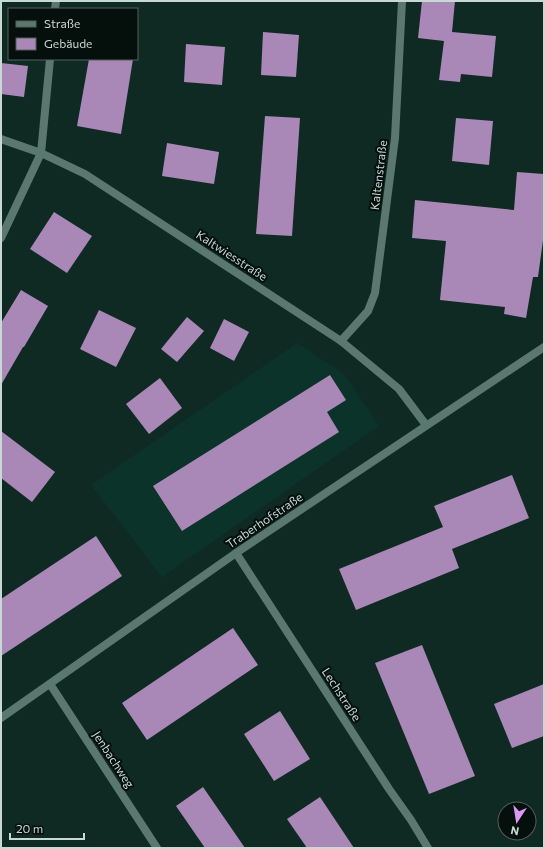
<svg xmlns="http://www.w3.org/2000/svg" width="545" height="849" font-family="Commissioner,sans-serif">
	<rect width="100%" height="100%" fill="#0f2a23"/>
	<path fill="#0c332a" d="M 297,343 L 344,374 L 379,426 L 162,577 L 91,485 Z"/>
	<g fill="#a988b7">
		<path d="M 422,1 L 455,1 L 452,32 L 496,36 L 492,77 L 461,74 L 460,82 L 439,80 L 444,41 L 418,38 Z"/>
		<path d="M 263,32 L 299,35 L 296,77 L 261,75 Z"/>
		<path d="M 186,44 L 225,47 L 222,85 L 184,82 Z"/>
		<path d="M 89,59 L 133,59 L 121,134 L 77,126 Z"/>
		<path d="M 1,63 L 28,66 L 24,97 L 1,94 Z"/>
		<path d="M 265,116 L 300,118 L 292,236 L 256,234 Z"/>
		<path d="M 456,118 L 493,121 L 489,165 L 452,161 Z"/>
		<path d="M 167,143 L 219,152 L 214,184 L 162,176 Z"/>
		<path d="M 517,172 L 544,174 L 544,233 L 538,277 L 533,277 L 526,318 L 504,314 L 505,307 L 440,300 L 446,241 L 412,238 L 415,200 L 514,210 Z"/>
		<path d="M 54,212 L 92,236 L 67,273 L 30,249 Z"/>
		<path d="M 21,290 L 48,306 L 24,347 L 23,347 L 1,385 L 1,323 Z"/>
		<path d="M 99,310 L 136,328 L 116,367 L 80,349 Z"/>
		<path d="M 187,317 L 204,331 L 177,362 L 161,349 Z"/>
		<path d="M 224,319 L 249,332 L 234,361 L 210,348 Z"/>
		<path d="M 330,375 L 346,400 L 327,412 L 339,432 L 182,531 L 153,486 Z"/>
		<path d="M 160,378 L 182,408 L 149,434 L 126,404 Z"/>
		<path d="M 1,431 L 55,472 L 32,502 L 1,478 Z"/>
		<path d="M 512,475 L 529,518 L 452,549 L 459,568 L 356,610 L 339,569 L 443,527 L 434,506 Z"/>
		<path d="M 96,536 L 122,576 L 1,656 L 1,599 Z"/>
		<path d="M 233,628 L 258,665 L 147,740 L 122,703 Z"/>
		<path d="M 422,645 L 475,776 L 429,794 L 375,663 Z"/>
		<path d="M 544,684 L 544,736 L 512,748 L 494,704 Z"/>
		<path d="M 280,711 L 310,759 L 274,781 L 244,734 Z"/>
		<path d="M 203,787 L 245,848 L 205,848 L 176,806 Z"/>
		<path d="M 320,797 L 354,848 L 307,848 L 287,819 Z"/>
	</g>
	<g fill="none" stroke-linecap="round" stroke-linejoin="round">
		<g stroke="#5b7870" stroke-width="8">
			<path d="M 55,9 L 56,1"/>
			<path d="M 1,139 L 41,153 L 85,174 L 341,341 L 399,389 L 426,425"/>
			<path d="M 1,238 L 41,153 L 50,59"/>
			<path d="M 341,341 L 368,311 L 375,293 L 395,138 L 402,1"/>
			<path d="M 236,553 L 389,789 L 411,820 L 428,848"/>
			<path d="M 50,684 L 157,848"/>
			<path d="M 1,718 L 236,553 L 544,347"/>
		</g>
	</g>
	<g text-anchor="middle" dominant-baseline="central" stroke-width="4" stroke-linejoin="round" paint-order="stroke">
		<g font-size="12" fill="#c8d8d3" stroke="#05100d">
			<text transform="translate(378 175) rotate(-83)">Kaltenstraße</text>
			<text transform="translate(232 255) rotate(33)">Kaltwiesstraße</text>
			<text transform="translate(264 520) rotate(-34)">Traberhofstraße</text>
			<text transform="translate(342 694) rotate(57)">Lechstraße</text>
			<text transform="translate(114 759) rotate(57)">Jenbachweg</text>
		</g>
	</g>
	<rect width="545" height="849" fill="none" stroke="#c8d8d3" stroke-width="4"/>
	<rect x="8" y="8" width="130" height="52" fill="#05100d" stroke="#53605c"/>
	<rect x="16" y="21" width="20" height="6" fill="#5b7870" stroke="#53605c"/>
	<text x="44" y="28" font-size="12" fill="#c8d8d3">Straße</text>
	<rect x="16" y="38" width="20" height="12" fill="#a988b7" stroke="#53605c"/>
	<text x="44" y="48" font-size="12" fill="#c8d8d3">Gebäude</text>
	<g transform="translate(517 821) rotate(192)"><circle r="19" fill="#05100d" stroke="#53605c"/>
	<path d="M0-3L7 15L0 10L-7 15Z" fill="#db99f5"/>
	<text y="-6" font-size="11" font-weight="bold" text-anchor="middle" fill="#c8d8d3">N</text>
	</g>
	<path d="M10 833v6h74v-6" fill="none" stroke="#c8d8d3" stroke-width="2"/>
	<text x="16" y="833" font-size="12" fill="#c8d8d3" stroke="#05100d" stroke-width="3" paint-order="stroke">20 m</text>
</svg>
